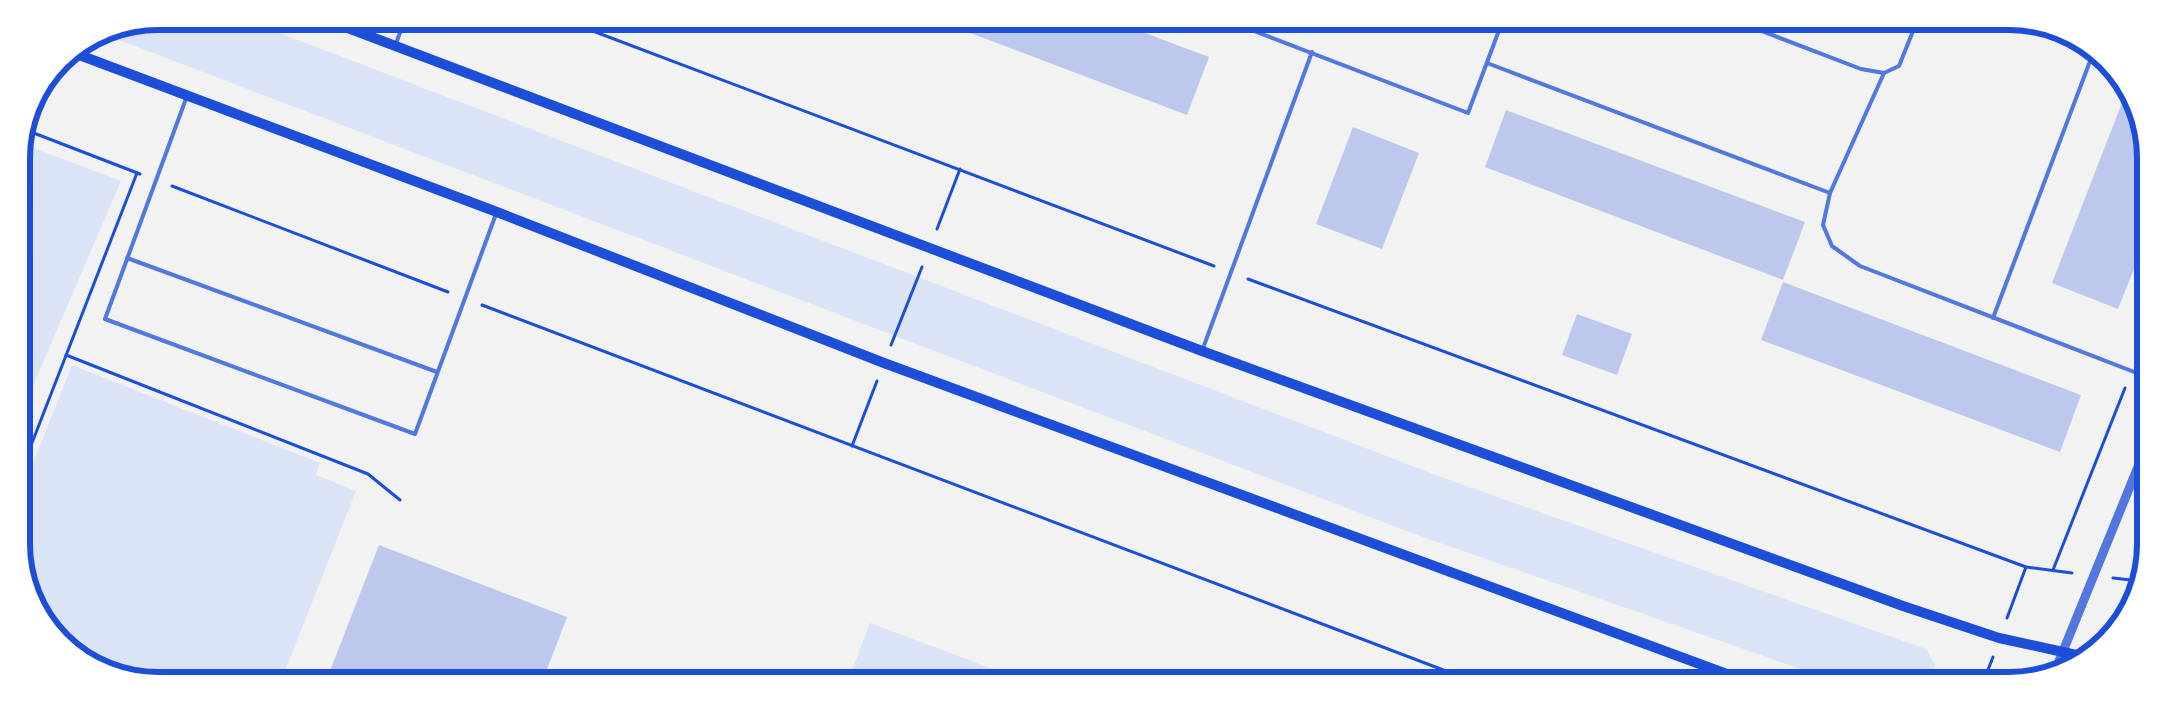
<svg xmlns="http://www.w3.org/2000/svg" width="2167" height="702" font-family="'Fira Sans Condensed',sans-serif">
	<rect width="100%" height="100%" fill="#f2f2f2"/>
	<g fill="#dbe4f7">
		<path d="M 158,21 L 248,21 L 1444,478 L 1926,649 L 1935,665 L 1932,680 L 1832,680 L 1420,536 L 103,34 Z"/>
		<path d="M 23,144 L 121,181 L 23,409 L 22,150 Z"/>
		<path d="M 72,365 L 320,463 L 316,475 L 356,491 L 283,676 L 123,676 L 55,634 L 24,570 L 23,488 Z"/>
		<path d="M 870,623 L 1017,678 L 849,678 Z"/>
	</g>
	<g fill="#bdc9ec">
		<path d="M 944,23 L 1121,24 L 1209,57 L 1187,115 Z"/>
		<path d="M 1858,26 L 1880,26 L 1877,33 Z"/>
		<path d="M 2125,95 L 2143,132 L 2143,246 L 2118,309 L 2052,283 Z"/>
		<path d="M 1506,110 L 1805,222 L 1783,280 L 1485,167 Z"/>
		<path d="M 1353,127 L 1419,153 L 1382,249 L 1316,224 Z"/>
		<path d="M 1783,282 L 2081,395 L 2060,452 L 1761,340 Z"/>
		<path d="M 1577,314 L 1632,334 L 1617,375 L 1562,355 Z"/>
		<path d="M 379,545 L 567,617 L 544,677 L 328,676 Z"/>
	</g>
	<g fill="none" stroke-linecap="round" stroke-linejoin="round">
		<g stroke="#1d4ed8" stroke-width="3">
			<path d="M 569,22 L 1214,266"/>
			<path d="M 26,130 L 140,174"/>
			<path d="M 172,186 L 448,292"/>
			<path d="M 937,229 L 960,169"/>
			<path d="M 1248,279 L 2026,567 L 2072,573"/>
			<path d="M 482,305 L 1467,679"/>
			<path d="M 891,345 L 922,267"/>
			<path d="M 2138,354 L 2142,343"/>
			<path d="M 66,355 L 368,474 L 400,500"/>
			<path d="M 852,446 L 877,381"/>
			<path d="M 23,466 L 137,173"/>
			<path d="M 2053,570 L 2125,388"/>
			<path d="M 2113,578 L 2140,581"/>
			<path d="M 2007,618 L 2026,567"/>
			<path d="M 1984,680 L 1993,657"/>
		</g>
		<g stroke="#5277de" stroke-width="4">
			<path d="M 1236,24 L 1468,113 L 1501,25"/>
			<path d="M 1746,25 L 1861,69 L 1884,73 L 1899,66 L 1915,26"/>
			<path d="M 395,46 L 404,22"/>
			<path d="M 1487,63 L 1830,193 L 1823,225 L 1832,246 L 1860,266 L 2142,375"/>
			<path d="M 187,96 L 105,319 L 415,434 L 496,214"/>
			<path d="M 1830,193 L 1884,73"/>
			<path d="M 127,258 L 437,372"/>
			<path d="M 1993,318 L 2092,56"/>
			<path d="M 1202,351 L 1312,52"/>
		</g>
		<path stroke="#5277de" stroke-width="9" d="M 2057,666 L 2142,457"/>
		<g stroke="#1d4ed8" stroke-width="10">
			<path d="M 332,22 L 1202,351 L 1903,606 L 1999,638 L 2081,656"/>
			<path d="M 74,53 L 497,212 L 884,363 L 1743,680"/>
		</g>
	</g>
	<path d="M0 0H2167V702H0ZM158 30H2009A128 128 0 0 1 2137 158V544A128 128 0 0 1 2009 672H158A128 128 0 0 1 30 544V158A128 128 0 0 1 158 30Z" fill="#fff" fill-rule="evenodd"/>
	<path fill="none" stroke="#1d4ed8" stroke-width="6" d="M158 30H2009A128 128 0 0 1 2137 158V544A128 128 0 0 1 2009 672H158A128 128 0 0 1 30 544V158A128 128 0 0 1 158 30Z"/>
</svg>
